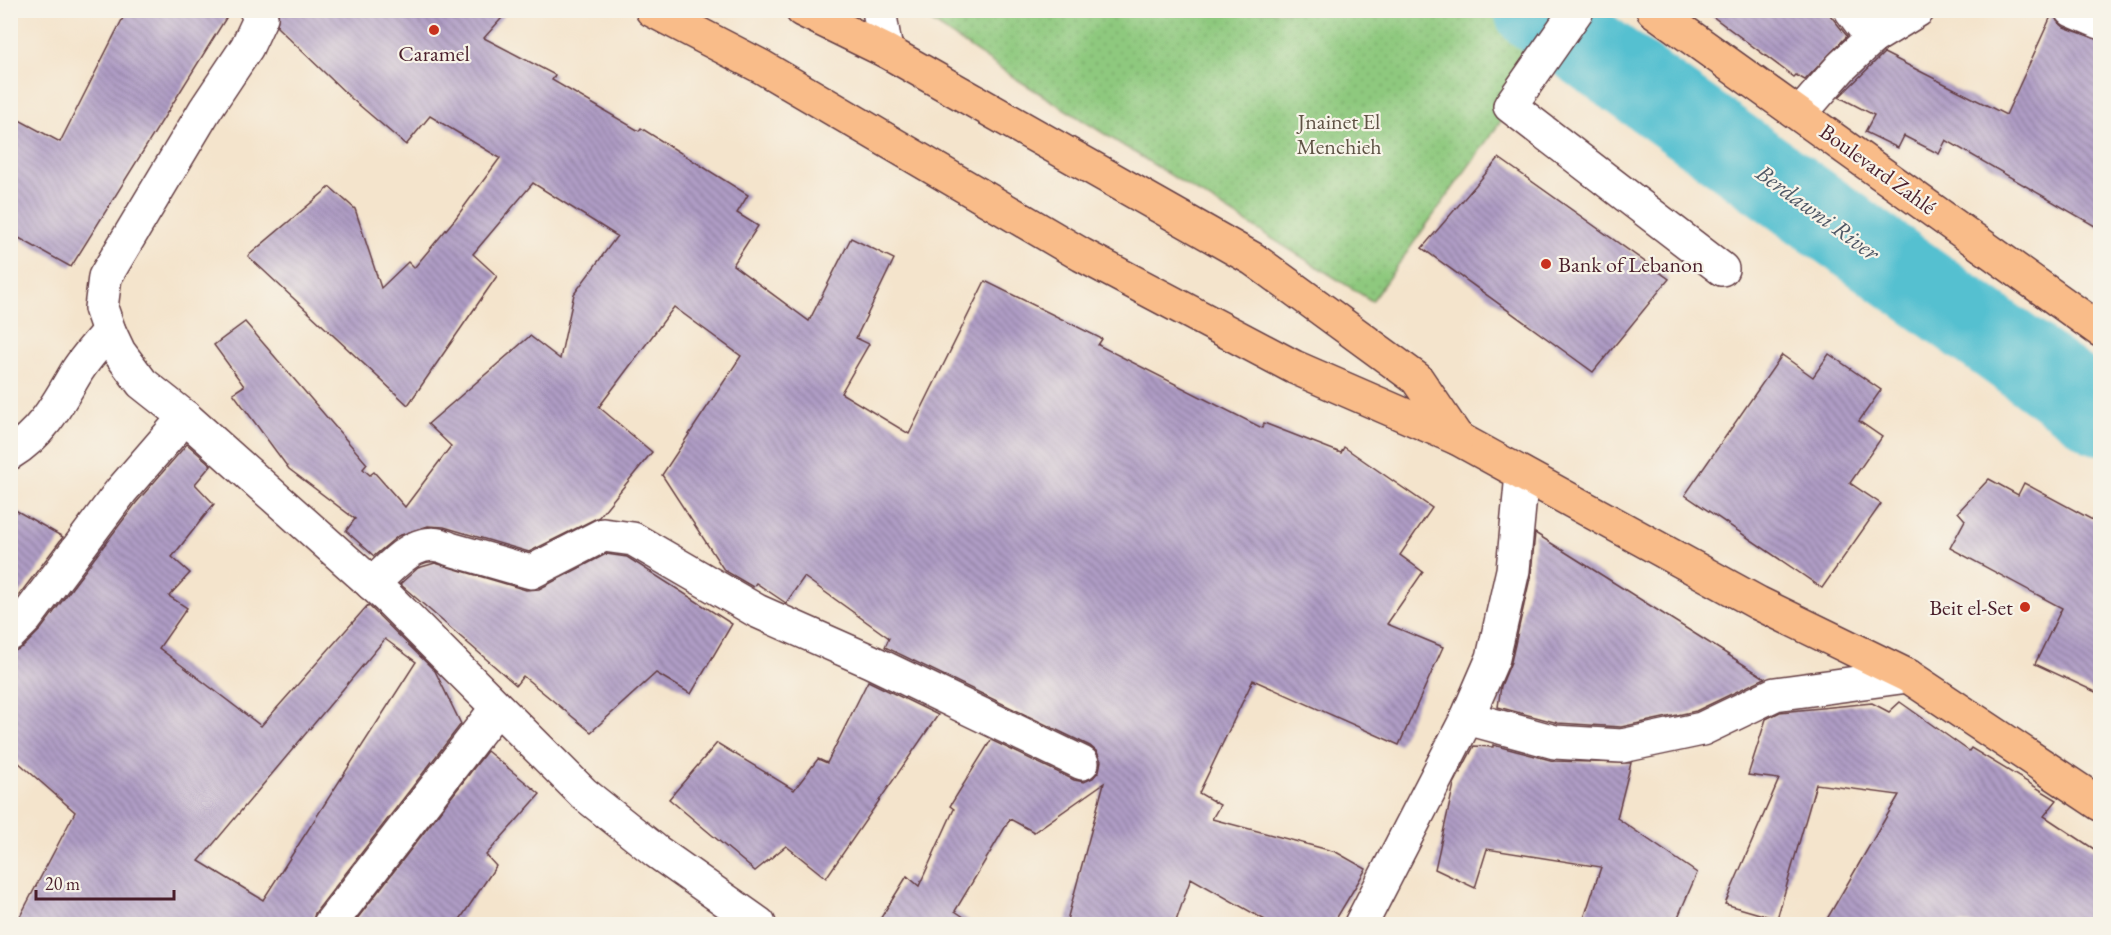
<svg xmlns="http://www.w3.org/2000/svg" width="2111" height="935" font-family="'EB Garamond',serif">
	<defs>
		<pattern id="park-dots" width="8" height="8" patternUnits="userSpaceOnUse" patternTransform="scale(1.5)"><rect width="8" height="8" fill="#8ec97e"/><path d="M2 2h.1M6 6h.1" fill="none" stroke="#7cac6d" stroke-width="1.8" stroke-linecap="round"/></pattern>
		<pattern id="building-back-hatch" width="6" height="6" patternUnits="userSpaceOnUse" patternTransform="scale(1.5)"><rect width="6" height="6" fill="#af9cc5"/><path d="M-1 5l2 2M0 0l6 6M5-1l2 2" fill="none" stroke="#907fa0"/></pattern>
	</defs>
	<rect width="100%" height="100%" fill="#f7f3e8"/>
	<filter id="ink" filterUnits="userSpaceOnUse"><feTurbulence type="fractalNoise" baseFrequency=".0167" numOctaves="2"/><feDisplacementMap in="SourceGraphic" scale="12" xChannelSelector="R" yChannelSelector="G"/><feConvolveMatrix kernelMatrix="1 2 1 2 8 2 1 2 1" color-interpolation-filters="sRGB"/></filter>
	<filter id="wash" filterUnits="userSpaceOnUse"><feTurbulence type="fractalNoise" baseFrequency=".008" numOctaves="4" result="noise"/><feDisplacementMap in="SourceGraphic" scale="24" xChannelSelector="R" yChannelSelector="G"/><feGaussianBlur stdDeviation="1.35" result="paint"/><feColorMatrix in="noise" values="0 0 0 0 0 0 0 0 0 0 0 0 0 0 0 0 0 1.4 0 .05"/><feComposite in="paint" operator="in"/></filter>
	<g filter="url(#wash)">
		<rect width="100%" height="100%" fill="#f4e4cc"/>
		<path fill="url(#park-dots)" stroke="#6c7454" stroke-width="1.5" d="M 916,11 L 1489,11 L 1549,54 L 1372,301 L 1015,78 Z"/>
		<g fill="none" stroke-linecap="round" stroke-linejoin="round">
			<path stroke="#55c0d0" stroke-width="82" d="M 1535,10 L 2100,414"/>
		</g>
		<g id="blocks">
			<g fill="url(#building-back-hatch)" fill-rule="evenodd">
				<path d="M 127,10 L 231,10 L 71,267 L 10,233 L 10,115 L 60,142 Z"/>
				<path d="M 278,10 L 509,10 L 484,38 L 555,75 L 552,80 L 639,131 L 641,128 L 748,195 L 737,213 L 758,226 L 733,265 L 809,321 L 851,238 L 894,259 L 856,338 L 869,344 L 841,393 L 909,434 L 985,281 L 1102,339 L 1098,345 L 1262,428 L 1264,423 L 1341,453 L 1344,447 L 1432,508 L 1400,555 L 1423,572 L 1387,624 L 1443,647 L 1399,745 L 1253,680 L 1199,793 L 1220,805 L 1212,819 L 1336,852 L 1366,869 L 1333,924 L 1272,924 L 1191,878 L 1175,924 L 1066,924 L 1104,783 L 1034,832 L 1010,819 L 955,911 L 974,924 L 877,924 L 907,876 L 919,886 L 954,809 L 950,806 L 991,740 L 1074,780 L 1084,782 L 1093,778 L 1099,771 L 1101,761 L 1097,752 L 1090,746 L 885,647 L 889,638 L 804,577 L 786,603 L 756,583 L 753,587 L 724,570 L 662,475 L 741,356 L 674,307 L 599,407 L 652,452 L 599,517 L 529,552 L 444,527 L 428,526 L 398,536 L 374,556 L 346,531 L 355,519 L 289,469 L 233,393 L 244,386 L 214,345 L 245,322 L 367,464 L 363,469 L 370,475 L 374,472 L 405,507 L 451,446 L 428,424 L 530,336 L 560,359 L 574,294 L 617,236 L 533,183 L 473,254 L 497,276 L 408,405 L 248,256 L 330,187 L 355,209 L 381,288 L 408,262 L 414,268 L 455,219 L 500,158 L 430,116 L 406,145 L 352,99 L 277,27 Z"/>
				<path d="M 1704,10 L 1826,10 L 1847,36 L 1805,80 L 1796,75 L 1794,77 Z"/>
				<path d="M 2053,12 L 2057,21 L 2064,27 L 2100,40 L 2100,229 L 1946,140 L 1939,154 L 1904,136 L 1898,148 L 1865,132 L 1874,115 L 1839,97 L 1884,53 L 2006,115 Z"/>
				<path d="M 1499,158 L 1669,279 L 1593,372 L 1422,248 Z"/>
				<path d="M 1829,354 L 1881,390 L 1859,421 L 1882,437 L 1850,483 L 1881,504 L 1822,588 L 1685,495 L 1782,355 L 1813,377 Z"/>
				<path d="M 187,444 L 211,465 L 195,484 L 214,504 L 172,557 L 190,573 L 169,596 L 187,608 L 159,648 L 261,726 L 368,605 L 435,671 L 461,724 L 315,913 L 312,924 L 16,924 L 75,812 L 10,755 L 10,652 L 23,647 L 41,629 L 136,503 ZM 385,639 L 416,662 L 263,900 L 199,861 Z"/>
				<path d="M 1989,479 L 2018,495 L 2024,483 L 2100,524 L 2100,694 L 2035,664 L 2062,608 L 1950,548 L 1965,520 L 1958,512 Z"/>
				<path d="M 10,507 L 63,537 L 10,607 Z"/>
				<path d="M 1535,533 L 1765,678 L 1696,711 L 1621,727 L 1558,723 L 1498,707 L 1501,686 L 1511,662 L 1531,574 Z"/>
				<path d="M 606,554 L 627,557 L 732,624 L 691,694 L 656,673 L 591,732 L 523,676 L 516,685 L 400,584 L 418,568 L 435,563 L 526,590 L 539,589 Z"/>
				<path d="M 868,681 L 938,715 L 826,878 L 786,846 L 755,871 L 669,799 L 717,743 L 794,790 L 818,759 L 827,763 Z"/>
				<path d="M 1900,702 L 1969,751 L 1971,748 L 2057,800 L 2044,816 L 2100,853 L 2100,924 L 1824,924 L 1899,795 L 1816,784 L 1777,919 L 1725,904 L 1779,779 L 1748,775 L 1766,719 L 1780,712 L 1872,703 L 1889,712 Z"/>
				<path d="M 1493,745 L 1554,761 L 1631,763 L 1617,818 L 1697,873 L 1675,924 L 1582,924 L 1601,867 L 1487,849 L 1475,888 L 1435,869 L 1454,784 L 1474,746 L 1493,747 Z"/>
				<path d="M 487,751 L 540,794 L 486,855 L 496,866 L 457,924 L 353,924 Z"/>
			</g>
		</g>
	</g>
	<g filter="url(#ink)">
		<use href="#blocks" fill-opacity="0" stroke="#643d43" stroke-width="1.5"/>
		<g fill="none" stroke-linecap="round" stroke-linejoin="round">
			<defs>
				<g id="minor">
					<path d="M 256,10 L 261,17 L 247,47 L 205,110 L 105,277 L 101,308 L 109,331 L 119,352 L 142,383 L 185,417 L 388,598 L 583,793 L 657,852 L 759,924"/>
					<path d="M 879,10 L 886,51"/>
					<path d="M 1577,10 L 1510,106 L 1722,269"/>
					<path d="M 1851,10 L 1872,38"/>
					<path d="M 2072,10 L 2100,22"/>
					<path d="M 1801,113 L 1841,67 L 1872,38 L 1918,10"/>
					<path d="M 10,453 C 43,433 58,403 77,371 C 86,357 98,344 109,331"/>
					<path d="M 372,584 C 395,564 418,532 450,549 L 531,572 L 603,535 L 633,539 L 757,611 L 870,661 L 1082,763"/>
					<path d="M 10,634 L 26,618 L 121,491 L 185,417"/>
					<path d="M 1467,718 L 1555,742 L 1622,746 L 1702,729 L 1775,694 L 1908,676"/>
					<path d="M 330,924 L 497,708"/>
					<path d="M 1361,924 L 1467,718 L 1493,658 L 1513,570 L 1522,474"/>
				</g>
				<g id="major">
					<path d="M 652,10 L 762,67 L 1082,255 L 1294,367 L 1457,438 L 1758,603 L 1908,676 L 2100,804"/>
					<path d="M 802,10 L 886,51 L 1253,259 L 1417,379 L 1457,438"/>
					<path d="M 1653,10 L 2100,330"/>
				</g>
			</defs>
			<use href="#minor" stroke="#643d43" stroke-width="36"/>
			<use href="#major" stroke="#643d43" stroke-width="36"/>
			<use href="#minor" stroke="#fff" stroke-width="33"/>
			<use href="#major" stroke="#f9bc89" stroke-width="33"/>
		</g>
	</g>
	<g fill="#c8321e" stroke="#f7f3e8" stroke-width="2">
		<circle cx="434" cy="30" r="6"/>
		<circle cx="1546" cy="264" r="6"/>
		<circle cx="2025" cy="607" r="6"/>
	</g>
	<g text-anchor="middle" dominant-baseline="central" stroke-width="4.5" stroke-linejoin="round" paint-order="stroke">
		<g font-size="22" fill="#4a1f2b" stroke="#f7f3e8">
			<text x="434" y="53">Caramel</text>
			<text x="1558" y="264" text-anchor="start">Bank of Lebanon</text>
			<text x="2013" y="607" text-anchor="end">Beit el-Set</text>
		</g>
		<g font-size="22" fill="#5e5244" stroke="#f7f3e8">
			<text x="1339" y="121">Jnainet El<tspan x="1339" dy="25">Menchieh</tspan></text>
		</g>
		<g font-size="22" fill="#4a1f2b" stroke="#f7f3e8">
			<text transform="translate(1878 169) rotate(36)">Boulevard Zahlé</text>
		</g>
		<g font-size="24" font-style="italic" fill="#4e5765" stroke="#f7f3e8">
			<text transform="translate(1818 212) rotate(36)">Berdawni River</text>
		</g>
	</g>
	<rect width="2111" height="935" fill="none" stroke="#f7f3e8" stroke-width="36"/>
	<path d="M36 890v9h138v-9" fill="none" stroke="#4a1f2b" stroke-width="3"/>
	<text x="45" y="890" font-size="18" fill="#4a1f2b" stroke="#f7f3e8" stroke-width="4.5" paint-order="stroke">20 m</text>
</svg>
